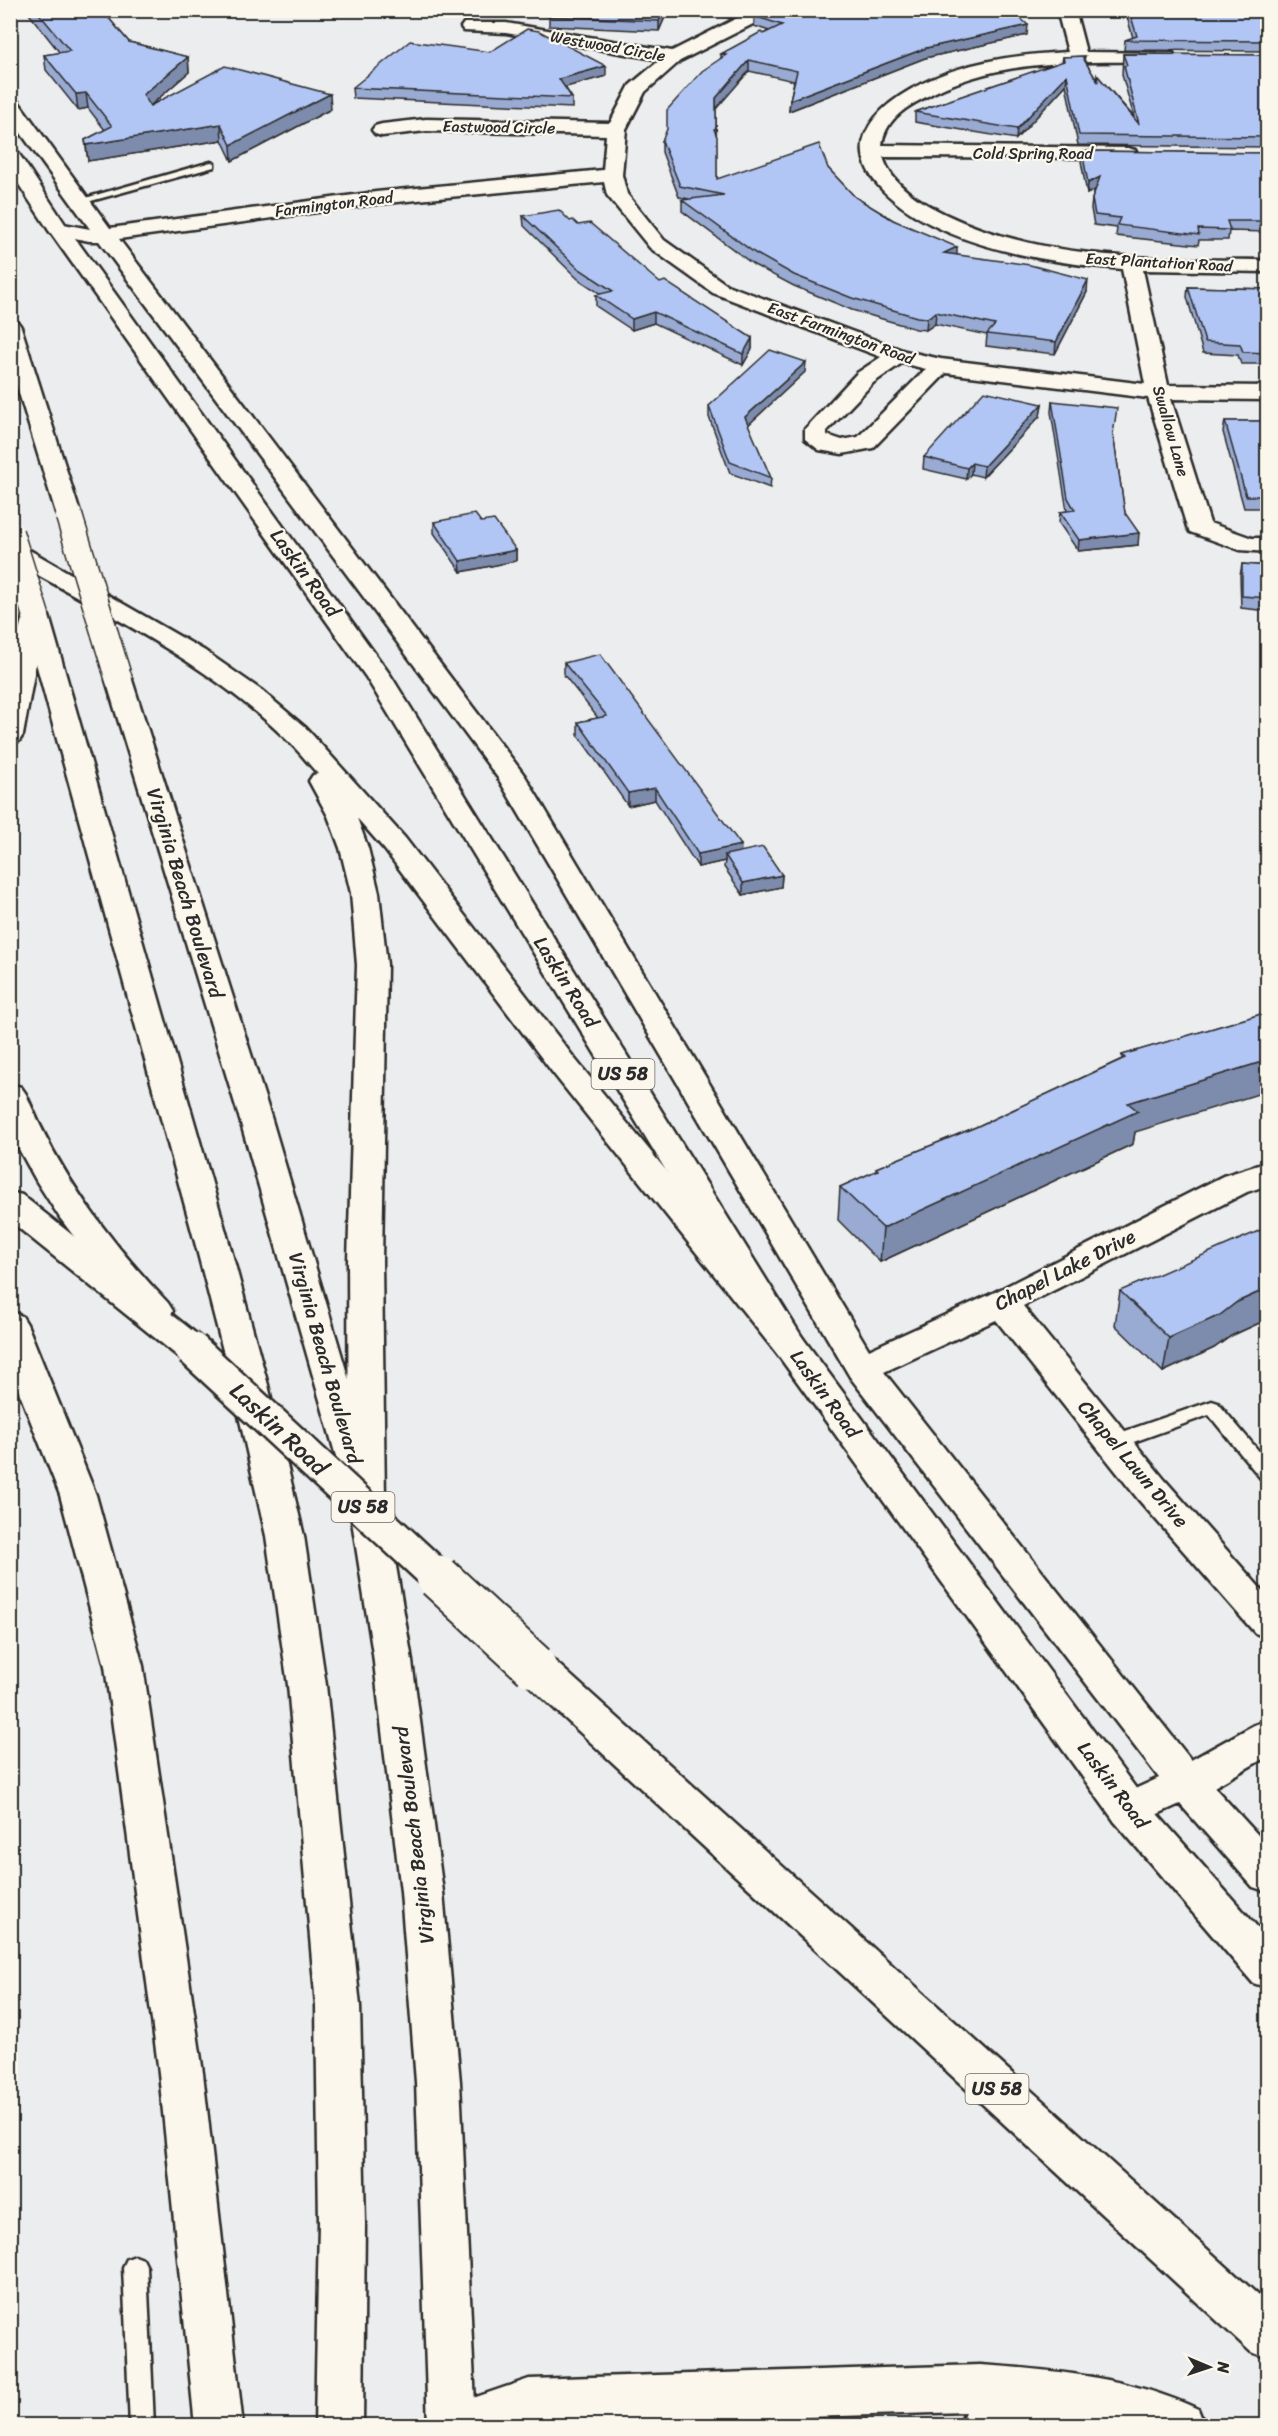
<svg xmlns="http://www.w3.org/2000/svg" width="1278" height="2436" font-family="Sriracha,sans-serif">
	<rect width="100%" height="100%" fill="#ecedee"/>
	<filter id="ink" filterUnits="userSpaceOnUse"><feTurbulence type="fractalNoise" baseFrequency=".0167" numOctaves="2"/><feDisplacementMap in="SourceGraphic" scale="12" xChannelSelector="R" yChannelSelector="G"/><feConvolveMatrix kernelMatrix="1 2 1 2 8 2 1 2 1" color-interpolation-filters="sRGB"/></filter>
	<g filter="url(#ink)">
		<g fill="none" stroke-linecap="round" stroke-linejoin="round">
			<defs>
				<g id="lane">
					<path d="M 211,162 L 214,163 L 214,167 L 80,204 L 75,201 Z"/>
					<path d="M 1212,1401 L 1218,1403 L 1268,1462 L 1268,1482 L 1262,1480 L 1209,1415 L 1114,1449 L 1108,1447 L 1105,1442 L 1108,1437 Z"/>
					<path d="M 135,2256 L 143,2259 L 147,2267 L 154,2426 L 130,2426 L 123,2267 L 127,2259 Z"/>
				</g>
				<g id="street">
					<path d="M 757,10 L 786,10 L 784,14 L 757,22 L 680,61 L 645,92 L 626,129 L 622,175 L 627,194 L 664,240 L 727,285 L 905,351 L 941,359 L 1145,384 L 1122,269 C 1049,263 946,247 890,197 C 821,136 898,89 955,70 C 991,58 1030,54 1068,52 L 1057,10 L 1075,10 L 1086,52 L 1173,53 L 1176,57 L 1173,61 L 1167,62 C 1084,62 996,57 922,99 C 902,109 885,122 882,145 L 1128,148 L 1135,150 L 1138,154 L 1135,158 L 883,157 C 892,186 919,201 945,214 C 1045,262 1159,259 1268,260 L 1268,272 L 1143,270 L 1168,385 L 1268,386 L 1268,400 L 1171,399 L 1210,523 L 1252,538 L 1268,538 L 1268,552 L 1240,550 L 1190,532 L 1187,527 L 1148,398 L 946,373 L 873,448 L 842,454 L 819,450 L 805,439 L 805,429 L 857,373 L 881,357 L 713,293 L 650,248 L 607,195 L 604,182 L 376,204 L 119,239 L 525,776 L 869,1350 L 989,1295 L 1223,1176 L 1268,1162 L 1268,1185 L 1247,1192 L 1023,1306 L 1164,1479 L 1268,1597 L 1268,1638 L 1255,1633 L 1138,1499 L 996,1320 L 884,1372 L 1191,1760 L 1254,1725 L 1268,1720 L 1268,1756 L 1214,1787 L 1268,1846 L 1268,1892 L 1253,1887 L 1180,1804 L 1129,1827 L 1115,1822 L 1109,1810 L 1115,1798 L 1159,1778 L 850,1377 L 498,778 L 99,241 L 89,241 L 51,233 L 48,229 L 51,225 L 58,223 L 90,229 L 10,118 L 10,98 L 17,100 L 110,228 L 376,192 L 603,170 L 606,135 L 426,131 L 382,136 L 375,134 L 372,130 L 375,126 L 382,124 L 426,119 L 610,123 L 630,85 L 660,60 L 506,33 L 464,31 L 461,27 L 464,23 L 506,23 L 672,51 L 745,14 ZM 902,363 L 926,369 L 858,437 L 842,440 L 827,435 L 827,431 L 873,383 Z"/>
					<path d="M 980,2365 C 1055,2370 1129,2377 1198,2409 L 1205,2426 L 1093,2424 L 959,2426 L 965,2412 L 529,2426 L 434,2426 L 441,2409 L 529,2379 Z"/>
				</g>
				<g id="primary">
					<path d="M 10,149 L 17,151 L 67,227 L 391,676 L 802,1337 L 1143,1798 L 1268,1939 L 1268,1988 L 1253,1983 L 1115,1822 L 778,1355 L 366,677 L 48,229 L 10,171 Z"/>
					<path d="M 10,321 L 18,322 L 21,327 L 81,516 L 78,521 L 69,523 L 60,521 L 57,516 L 10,364 Z"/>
					<path d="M 36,608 L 45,611 L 49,616 L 230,1246 L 268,1385 L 304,1536 L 326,1685 L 360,2006 L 365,2223 L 363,2426 L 315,2426 L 319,2223 L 316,2006 L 288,1685 L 266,1536 L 232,1385 L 196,1246 L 36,663 L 23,735 L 19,741 L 10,743 L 10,663 L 23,616 L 27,611 Z"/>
					<path d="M 119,672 L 128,674 L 132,680 L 272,1120 L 385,1502 L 411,1654 L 443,1892 L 460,2082 L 476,2426 L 428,2426 L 416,2082 L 401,1892 L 373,1654 L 349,1502 L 240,1120 L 106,680 L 110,674 Z"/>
					<path d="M 10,1084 L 21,1087 L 26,1094 C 59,1174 108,1240 168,1303 L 173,1311 L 168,1319 L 156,1323 L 144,1319 L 100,1271 L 60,1218 L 37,1182 L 10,1133 Z"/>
					<path d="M 534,1651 L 548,1655 L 1268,2304 L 1268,2358 L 1251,2352 L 520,1677 L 515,1666 L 520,1655 Z"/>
				</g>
				<g id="highway">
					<path d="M 10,542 L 19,544 L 205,651 L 261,690 L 306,728 L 405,838 L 575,1059 L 802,1337 L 807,1346 L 802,1355 L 790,1358 L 778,1355 L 553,1073 L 385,850 L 357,818 L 368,848 L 379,893 L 387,965 L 382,1261 L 385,1502 L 380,1512 L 367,1516 L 354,1512 L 349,1502 L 348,1261 L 357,965 L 351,893 L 340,848 L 328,816 L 309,781 L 313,775 L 318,774 C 308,763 298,750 287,740 C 209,663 105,614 10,559 Z"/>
					<path d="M 10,1192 L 22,1195 L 204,1340 L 209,1349 L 204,1358 L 192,1361 L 180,1358 L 10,1221 Z"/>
					<path d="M 10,1312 L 22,1316 L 27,1324 L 96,1495 L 143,1666 L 203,2073 L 243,2426 L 195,2426 L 159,2073 L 105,1666 L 60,1495 L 10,1369 Z"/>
				</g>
			</defs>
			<use href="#lane" stroke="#2b2b2b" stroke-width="5"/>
			<use href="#street" stroke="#2b2b2b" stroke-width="5"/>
			<use href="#primary" stroke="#2b2b2b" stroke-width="5"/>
			<use href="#highway" stroke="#2b2b2b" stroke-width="5"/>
			<use href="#lane" fill="#fbf7ec" fill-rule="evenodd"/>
			<use href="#street" fill="#fbf7ec" fill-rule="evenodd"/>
			<use href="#primary" fill="#fbf7ec" fill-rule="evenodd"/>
			<use href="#highway" fill="#fbf7ec" fill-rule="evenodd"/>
			<defs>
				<g id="primary-bridge-far2">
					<path d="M 69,516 L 119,680"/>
					<path d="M 10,533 L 36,616"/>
				</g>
				<path id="primary-bridge-far1" d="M 192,1349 L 440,1579"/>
				<path id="primary-bridge" d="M 438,1577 L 534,1666"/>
			</defs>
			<use href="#primary-bridge-far2" stroke="#2b2b2b" stroke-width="29" stroke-linecap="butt"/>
			<use href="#primary-bridge-far1" stroke="#2b2b2b" stroke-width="38" stroke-linecap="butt"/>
			<use href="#primary-bridge" stroke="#2b2b2b" stroke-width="47" stroke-linecap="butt"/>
			<use href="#primary-bridge-far2" stroke="#fbf7ec" stroke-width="26"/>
			<use href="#primary-bridge-far1" stroke="#fbf7ec" stroke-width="33"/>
			<use href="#primary-bridge" stroke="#fbf7ec" stroke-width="43"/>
		</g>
		<g fill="#99aad3" stroke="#2b2b2b" stroke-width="1.5">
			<path d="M 26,10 L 102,10 L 129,42 L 188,57 L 189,72 L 150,106 L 331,109 L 232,161 L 222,140 L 88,161 L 85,140 L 105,130 L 88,108 L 78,110 L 46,70 L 44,55 L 60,53 Z"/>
			<path d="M 536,10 L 668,10 L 659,31 L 549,26 L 549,16 L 552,14 Z"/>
			<path d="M 677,10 L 700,10 L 690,15 Z"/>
			<path d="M 705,10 L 750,10 L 731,19 Z"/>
			<path d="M 1107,10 L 1268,10 L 1268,51 L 1124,50 L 1125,40 L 1133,38 L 1126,13 L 1108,17 Z"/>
			<path d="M 754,16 L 1027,35 L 925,58 L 789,111 L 790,100 L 794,81 L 749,71 L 716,108 L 717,179 L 828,168 L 855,197 L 893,220 L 957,255 L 1087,292 L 1055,354 L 986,346 L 987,335 L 935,324 L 926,330 L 916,329 L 852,310 L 794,286 L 754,265 L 682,211 L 682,200 L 689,199 L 679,197 L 662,152 L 662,141 L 721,58 L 721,54 L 769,31 L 754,26 Z"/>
			<path d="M 1123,54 L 1268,55 L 1268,147 L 1078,145 L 1066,85 L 1016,139 L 915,122 L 915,112 L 1062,62 L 1063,57 L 1085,56 L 1084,61 L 1096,80 L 1097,75 L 1134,117 L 1122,75 Z"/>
			<path d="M 606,76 L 565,87 L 572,98 L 572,108 L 353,98 L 352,88 Z"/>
			<path d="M 1082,151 L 1268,153 L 1268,232 L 1229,231 L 1228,240 L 1199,240 L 1198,245 L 1116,236 L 1117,228 L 1094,225 L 1091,209 L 1092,199 L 1095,190 L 1087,194 L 1081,161 Z"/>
			<path d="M 523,216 L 570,221 L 578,225 L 660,283 L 752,338 L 752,349 L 743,365 L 654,323 L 632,330 L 596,306 L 596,295 L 601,294 L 578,279 L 524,226 Z"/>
			<path d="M 1188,287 L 1268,289 L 1268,364 L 1241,364 L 1238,355 L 1203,353 L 1187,297 Z"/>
			<path d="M 805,372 L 748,425 L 771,478 L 770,488 L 730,473 L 709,417 L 709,406 Z"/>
			<path d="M 1052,401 L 1113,434 L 1125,513 L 1138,545 L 1078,551 L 1059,523 L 1060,512 L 1067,511 L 1051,412 Z"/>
			<path d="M 1042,404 L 1040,416 L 983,477 L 971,474 L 966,479 L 923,469 L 924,457 Z"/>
			<path d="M 1225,421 L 1268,421 L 1268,508 L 1244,508 L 1223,432 Z"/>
			<path d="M 434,522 L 481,522 L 516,550 L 516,561 L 461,572 L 434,533 Z"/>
			<path d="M 1242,564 L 1268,566 L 1268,611 L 1241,608 L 1240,576 Z"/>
			<path d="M 564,663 L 740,851 L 782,875 L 781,887 L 743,895 L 724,867 L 725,861 L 698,867 L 655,800 L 628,806 L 578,735 L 578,722 L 598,718 L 564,675 Z"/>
			<path d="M 1268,1012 L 1135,1132 L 1133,1144 L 880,1262 L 838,1220 L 840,1187 L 876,1171 L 876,1168 L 976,1127 L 1122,1059 L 1122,1055 Z"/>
			<path d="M 1120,1291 L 1268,1319 L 1231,1336 L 1214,1348 L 1163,1372 L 1115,1325 Z"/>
		</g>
		<g fill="#7d8bac" stroke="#2b2b2b" stroke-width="1.5">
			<path d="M 664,10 L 668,10 L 659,31 L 659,21 Z"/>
			<path d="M 690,10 L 700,10 L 690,15 Z"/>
			<path d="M 731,10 L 750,10 L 731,19 Z"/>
			<path d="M 1109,10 L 1126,10 L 1126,13 L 1108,17 Z"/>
			<path d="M 1028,25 L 1027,35 L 925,58 L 789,111 L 790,100 L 926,48 Z"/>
			<path d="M 188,57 L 189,72 L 144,111 L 143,95 Z"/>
			<path d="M 749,60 L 749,71 L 716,109 L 716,98 Z"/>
			<path d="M 606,66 L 606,76 L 559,89 L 559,79 Z"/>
			<path d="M 1067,75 L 1066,85 L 1016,139 L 1017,129 Z"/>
			<path d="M 86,93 L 88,108 L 78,110 L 76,94 Z"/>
			<path d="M 330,94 L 331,109 L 232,161 L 231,145 Z"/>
			<path d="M 221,124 L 222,140 L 88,161 L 86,145 Z"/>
			<path d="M 1100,177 L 1099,188 L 1087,194 L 1088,183 Z"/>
			<path d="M 957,247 L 957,258 L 944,253 Z"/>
			<path d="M 1088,280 L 1087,292 L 1055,354 L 1056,342 Z"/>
			<path d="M 654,312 L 654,323 L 632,330 L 632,319 Z"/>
			<path d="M 936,312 L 935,324 L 926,330 L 927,318 Z"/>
			<path d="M 752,338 L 752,349 L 743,365 L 743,354 Z"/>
			<path d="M 806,362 L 805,372 L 745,428 L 745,417 Z"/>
			<path d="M 1042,404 L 1040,416 L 983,477 L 984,466 Z"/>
			<path d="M 972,463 L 971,474 L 966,479 L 967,468 Z"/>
			<path d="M 1139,533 L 1138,545 L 1078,551 L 1079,540 Z"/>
			<path d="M 516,550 L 516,561 L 461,572 L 460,561 Z"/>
			<path d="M 655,788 L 655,800 L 628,806 L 628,793 Z"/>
			<path d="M 741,845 L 740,858 L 725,855 L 725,861 L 698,867 L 698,854 Z"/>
			<path d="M 782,875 L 781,887 L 743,895 L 743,883 Z"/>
			<path d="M 1268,1060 L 1268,1091 L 1135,1132 L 1133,1144 L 880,1262 L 883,1228 L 1128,1103 Z"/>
			<path d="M 1268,1288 L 1268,1319 L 1231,1336 L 1214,1348 L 1163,1372 L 1169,1338 L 1237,1302 Z"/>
		</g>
		<g fill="#b2c6f5" stroke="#2b2b2b" stroke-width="1.5">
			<path d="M 36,10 L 102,10 L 129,42 L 188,57 L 143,95 L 150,106 L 225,66 L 330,94 L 231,145 L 221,124 L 86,145 L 85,140 L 112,126 L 86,93 L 76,94 L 44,55 L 70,51 Z"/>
			<path d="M 557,10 L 664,10 L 659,21 L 549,16 Z"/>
			<path d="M 771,10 L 1011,10 L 1028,25 L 926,48 L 790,100 L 797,71 L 749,60 L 716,98 L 716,128 L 714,129 L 717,137 L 717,179 L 819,144 L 828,168 L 855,197 L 893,220 L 957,247 L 944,253 L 1030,265 L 1088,280 L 1056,342 L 987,334 L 995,325 L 936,312 L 927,318 L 917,317 L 852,298 L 794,275 L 755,253 L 682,200 L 724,195 L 680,186 L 662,141 L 667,129 L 667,110 L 702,71 L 726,55 L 721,54 L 761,32 L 763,34 L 782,25 L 754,16 Z"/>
			<path d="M 1129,10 L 1268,10 L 1268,41 L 1125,40 L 1137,36 Z"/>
			<path d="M 527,29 L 539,31 L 606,66 L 559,79 L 572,98 L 352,88 L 410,41 L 490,52 Z"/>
			<path d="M 1123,54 L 1268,55 L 1268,137 L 1079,135 L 1067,75 L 1017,129 L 915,112 L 1064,61 L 1063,57 L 1085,56 L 1083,58 L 1098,82 L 1097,75 L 1139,124 L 1124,66 L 1127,65 Z"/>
			<path d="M 1082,151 L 1268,153 L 1268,221 L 1227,221 L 1230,230 L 1198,229 L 1199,235 L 1117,225 L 1120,218 L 1095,215 L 1092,199 L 1100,177 L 1088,183 Z"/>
			<path d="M 559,210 L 570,221 L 573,220 L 578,225 L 590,223 L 660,283 L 665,281 L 752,338 L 743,354 L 654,312 L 632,319 L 596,295 L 613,291 L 578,268 L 523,216 Z"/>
			<path d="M 1188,287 L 1268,289 L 1268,353 L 1243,352 L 1240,344 L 1205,342 Z"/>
			<path d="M 770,350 L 806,362 L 745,417 L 771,478 L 730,462 L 709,406 Z"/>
			<path d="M 984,391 L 1042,404 L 984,466 L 972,463 L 967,468 L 924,457 Z"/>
			<path d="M 1052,401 L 1117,408 L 1113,434 L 1125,513 L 1139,533 L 1079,540 L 1060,512 L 1075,510 L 1068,498 Z"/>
			<path d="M 1225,421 L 1268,421 L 1268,496 L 1246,496 Z"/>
			<path d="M 475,514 L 481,522 L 494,520 L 516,550 L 460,561 L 434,522 Z"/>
			<path d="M 1242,564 L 1268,566 L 1268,598 L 1242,596 Z"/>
			<path d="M 600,654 L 741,845 L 698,854 L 655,788 L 628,793 L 578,722 L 607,716 L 564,663 Z"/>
			<path d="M 763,847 L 782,875 L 743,883 L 725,855 Z"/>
			<path d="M 1268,1012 L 1268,1060 L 1128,1103 L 1138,1111 L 883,1228 L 840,1187 L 878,1170 L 876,1168 L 976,1127 L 1125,1058 L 1122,1055 Z"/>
			<path d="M 1268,1227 L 1268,1288 L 1237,1302 L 1220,1315 L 1169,1338 L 1120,1291 Z"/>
		</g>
	</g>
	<g text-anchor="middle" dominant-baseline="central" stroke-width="4.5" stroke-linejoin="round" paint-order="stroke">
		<g font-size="16" fill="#2b2b2b" stroke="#fbf7ec">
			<text transform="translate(608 46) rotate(10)">Westwood Circle</text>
			<text transform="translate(499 127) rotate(1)">Eastwood Circle</text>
			<text x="1033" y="153">Cold Spring Road</text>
			<text transform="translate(334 204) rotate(-7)">Farmington Road</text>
			<text transform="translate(1159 262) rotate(3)">East Plantation Road</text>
			<text transform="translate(841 333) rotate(20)">East Farmington Road</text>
			<text transform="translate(1171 431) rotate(74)">Swallow Lane</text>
		</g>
		<g fill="#fbf7ec" stroke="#696865" stroke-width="1.5">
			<rect x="591.5" y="1059" width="63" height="30" rx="4.5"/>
			<rect x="331.5" y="1492" width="63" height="30" rx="4.5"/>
			<rect x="965.5" y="2074" width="63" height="30" rx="4.5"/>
		</g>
		<g font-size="18" font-weight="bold" fill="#2b2b2b">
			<text x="623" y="1074">US 58</text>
			<text x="363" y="1507">US 58</text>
			<text x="997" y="2089">US 58</text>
		</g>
		<g font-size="20" fill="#2b2b2b" stroke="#fbf7ec">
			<text transform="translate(305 573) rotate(54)">Laskin Road</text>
			<text transform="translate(185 893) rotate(73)">Virginia Beach Boulevard</text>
			<text transform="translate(566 982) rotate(58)">Laskin Road</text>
			<text transform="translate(1065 1270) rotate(-27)">Chapel Lake Drive</text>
			<text transform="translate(325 1358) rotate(74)">Virginia Beach Boulevard</text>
			<text transform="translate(825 1394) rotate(54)">Laskin Road</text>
			<text transform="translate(1133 1464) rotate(50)">Chapel Lawn Drive</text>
			<text transform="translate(1113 1785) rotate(53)">Laskin Road</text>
			<text transform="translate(414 1835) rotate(-97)">Virginia Beach Boulevard</text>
		</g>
		<g font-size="24" fill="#2b2b2b" stroke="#fbf7ec">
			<text transform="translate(279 1429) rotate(43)">Laskin Road</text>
		</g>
	</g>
	<rect width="1278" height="2436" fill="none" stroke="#fbf7ec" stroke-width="36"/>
	<rect x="18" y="18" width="1242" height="2400" fill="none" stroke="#2b2b2b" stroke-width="2" filter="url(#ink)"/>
	<g transform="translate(1209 2367) rotate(92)" stroke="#fbf7ec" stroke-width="4.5" paint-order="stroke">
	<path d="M0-4.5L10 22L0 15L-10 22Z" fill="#2b2b2b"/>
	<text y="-9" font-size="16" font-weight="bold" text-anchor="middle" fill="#2b2b2b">N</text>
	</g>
</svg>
